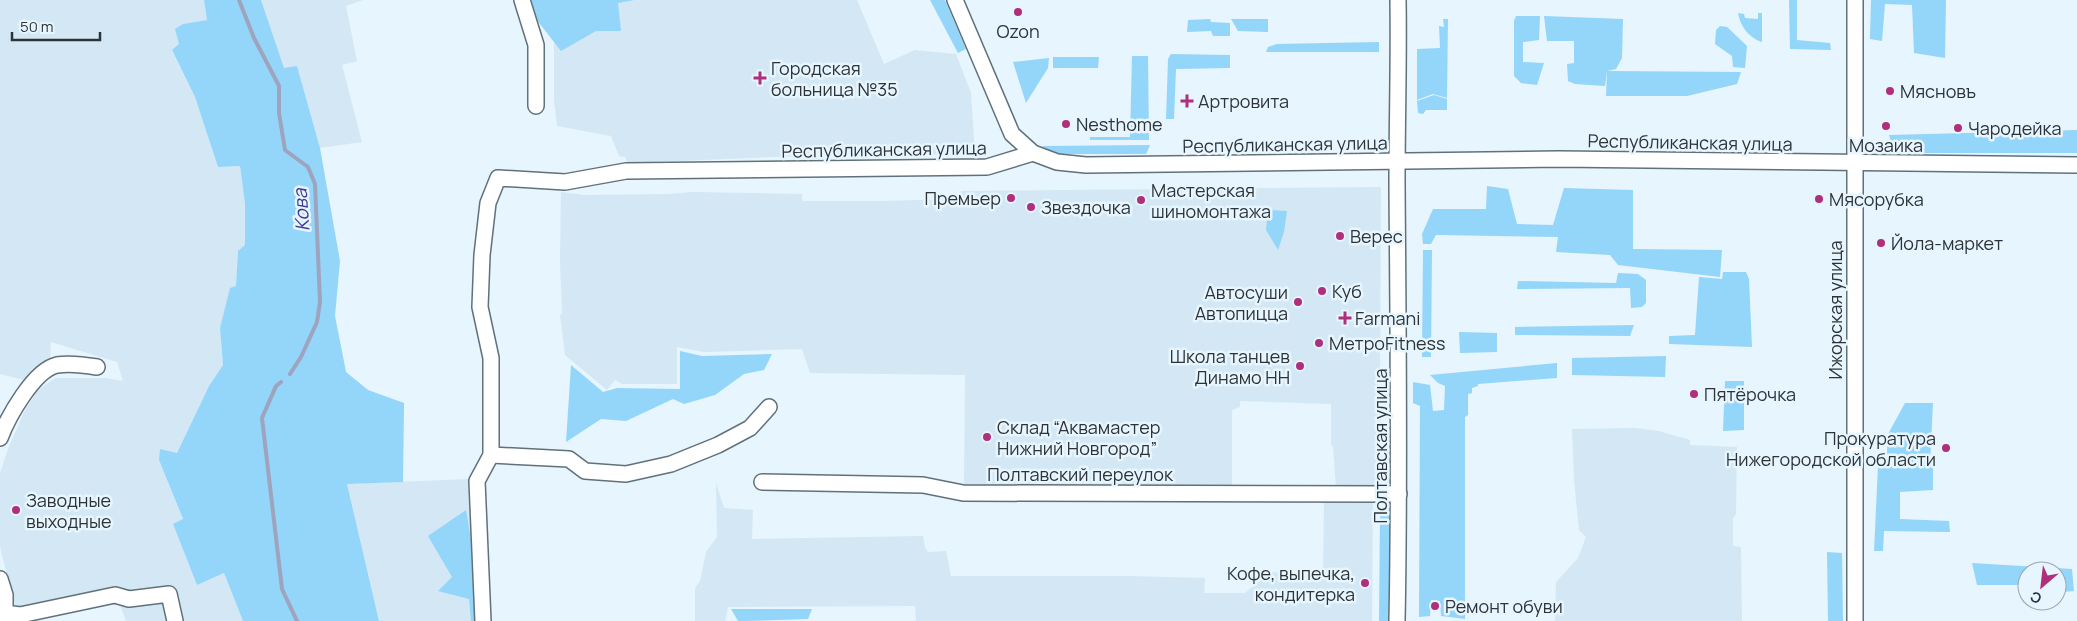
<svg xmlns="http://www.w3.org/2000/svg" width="2077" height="621" font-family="Manrope,sans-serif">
	<rect width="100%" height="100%" fill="#e6f5fe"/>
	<g fill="#d3e8f4">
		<path d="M 0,0 L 204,0 L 207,20 L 183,24 L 179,44 L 172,51 L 195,97 L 218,167 L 240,166 L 245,204 L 245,245 L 238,251 L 236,286 L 220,328 L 223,365 L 209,386 L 177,453 L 159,460 L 183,520 L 173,524 L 197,585 L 224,573 L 243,621 L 126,621 L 119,602 L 30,621 L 19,621 L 0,547 L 0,473 L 8,449 L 25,410 L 38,390 L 55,378 L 106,378 L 123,381 L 117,362 L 51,342 L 50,360 L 24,380 L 0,374 Z"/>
		<path d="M 261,0 L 363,0 L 346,6 L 357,61 L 342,65 L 362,142 L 320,148 L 297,67 L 284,69 Z"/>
		<path d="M 607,0 L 857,0 L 884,64 L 915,50 L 956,54 L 971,93 L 975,154 L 800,156 L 628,163 L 625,157 L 619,156 L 611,136 L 557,126 L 554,100 L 554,35 Z"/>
		<path d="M 1381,187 L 1380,386 L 1383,486 L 1336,488 L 1333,447 L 1331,445 L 1331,404 L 1240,401 L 1240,407 L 1232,410 L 1232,490 L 1159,486 L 1133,485 L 1131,488 L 964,486 L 965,375 L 810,373 L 802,349 L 704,352 L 677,347 L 677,384 L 622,384 L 615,380 L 607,390 L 565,355 L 560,315 L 562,314 L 560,260 L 561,192 L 584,195 L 668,194 L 693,192 L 802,194 L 802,201 L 881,201 L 961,199 L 961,191 Z"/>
		<path d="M 1635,428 L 1659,431 L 1690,440 L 1690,445 L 1737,447 L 1736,514 L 1733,518 L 1733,546 L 1741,547 L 1742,621 L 1555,621 L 1556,582 L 1578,558 L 1586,537 L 1579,530 L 1574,480 L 1572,429 Z"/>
		<path d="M 470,479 L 477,621 L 379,621 L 347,484 Z"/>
		<path d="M 716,483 L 724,508 L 753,510 L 752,539 L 923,536 L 925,548 L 928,552 L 946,551 L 951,576 L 1128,576 L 1205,578 L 1204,593 L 1245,593 L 1271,572 L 1323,575 L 1324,501 L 1373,500 L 1372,621 L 916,621 L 915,606 L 728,607 L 725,621 L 695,621 L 695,588 L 700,581 L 706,552 L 717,537 Z"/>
	</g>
	<g fill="#94d5fa">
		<path d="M 204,0 L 261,0 L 284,68 L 297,66 L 320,148 L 340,261 L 335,316 L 346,372 L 368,390 L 404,403 L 403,482 L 347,484 L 379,621 L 243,621 L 224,573 L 197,585 L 173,524 L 183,519 L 159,460 L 160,449 L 177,453 L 209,386 L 223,365 L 220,328 L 230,288 L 236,286 L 238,251 L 245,245 L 245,204 L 240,166 L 218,167 L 195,97 L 172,50 L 179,44 L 175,29 L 183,24 L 207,20 Z"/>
		<path d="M 527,0 L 634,0 L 618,3 L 621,31 L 596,31 L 561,51 L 533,15 Z"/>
		<path d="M 930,0 L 945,0 L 966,49 L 958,53 Z"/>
		<path d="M 1789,0 L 1797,0 L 1797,40 L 1830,43 L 1831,50 L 1790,49 Z"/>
		<path d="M 1871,0 L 1946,0 L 1945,58 L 1914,53 L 1912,5 L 1885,4 L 1882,41 L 1870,39 Z"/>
		<path d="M 1738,13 L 1744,14 L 1745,18 L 1758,19 L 1758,13 L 1762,13 L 1762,42 C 1749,38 1740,26 1738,13 Z"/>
		<path d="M 1516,16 L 1540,16 L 1539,40 L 1523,42 L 1523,62 L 1544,63 L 1537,85 L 1521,83 L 1514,76 L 1514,21 Z"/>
		<path d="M 1544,16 L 1623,19 L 1622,58 L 1616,69 L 1607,71 L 1605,86 L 1575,84 L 1568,81 L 1567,64 L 1574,63 L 1574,41 L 1547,41 Z"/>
		<path d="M 1210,19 L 1211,22 L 1230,23 L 1230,36 L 1213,36 L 1211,31 L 1187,32 L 1188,20 Z"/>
		<path d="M 1231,19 L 1268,19 L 1268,32 L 1238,31 Z"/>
		<path d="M 1443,19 L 1448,19 L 1447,98 L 1433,94 L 1417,100 L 1417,49 L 1440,48 L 1439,26 L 1444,27 Z"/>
		<path d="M 1720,26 L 1727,27 L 1747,46 L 1745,68 L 1733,67 L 1732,56 L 1715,44 L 1716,30 Z"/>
		<path d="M 1379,42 L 1379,52 L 1266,52 L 1268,47 L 1277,44 Z"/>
		<path d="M 1171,54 L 1230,55 L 1230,68 L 1176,69 L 1174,119 L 1166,119 L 1168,59 Z"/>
		<path d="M 1132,56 L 1148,56 L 1149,140 L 1090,140 L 1090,137 L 1130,137 Z"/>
		<path d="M 1053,57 L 1099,57 L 1098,68 L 1053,68 Z"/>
		<path d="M 1049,58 L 1048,68 L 1026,103 L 1013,62 Z"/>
		<path d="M 1607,71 L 1741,72 L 1737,84 L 1687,96 L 1606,96 Z"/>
		<path d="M 1434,95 L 1447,99 L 1447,110 L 1426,110 L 1423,114 L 1418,113 L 1417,101 Z"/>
		<path d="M 2077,130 L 2077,153 L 1894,153 L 1889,135 Z"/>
		<path d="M 1150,145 L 1146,154 L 1054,154 L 1042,146 Z"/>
		<path d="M 1487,186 L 1508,189 L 1517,224 L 1553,225 L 1564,188 L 1633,190 L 1633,249 L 1722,250 L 1720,277 L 1618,265 L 1610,255 L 1556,252 L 1558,237 L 1436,235 L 1431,244 L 1423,244 L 1422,234 L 1433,209 L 1486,209 Z"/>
		<path d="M 1268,210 L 1287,211 L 1284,232 L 1278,250 L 1266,230 Z"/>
		<path d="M 1423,250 L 1432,250 L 1431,357 L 1422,357 Z"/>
		<path d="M 1723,272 L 1746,272 L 1749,279 L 1752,347 L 1669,344 L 1669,336 L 1695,335 L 1699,277 L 1722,279 Z"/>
		<path d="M 1618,273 L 1638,274 L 1646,280 L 1646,303 L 1642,307 L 1631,308 L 1630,288 L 1517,289 L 1518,281 L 1616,283 Z"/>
		<path d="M 1634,325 L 1630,336 L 1515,335 L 1515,327 Z"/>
		<path d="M 1459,332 L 1497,333 L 1497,352 L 1460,353 Z"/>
		<path d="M 680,351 L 702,356 L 772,354 L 764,370 L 744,374 L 715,395 L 684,404 L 673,399 L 626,421 L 601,419 L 566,442 L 571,365 L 603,392 L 617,388 L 680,389 Z"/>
		<path d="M 1666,356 L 1665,377 L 1572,375 L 1572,358 Z"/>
		<path d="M 1557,363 L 1557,378 L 1478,384 L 1478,386 L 1472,388 L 1472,393 L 1468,394 L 1468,415 L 1465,417 L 1465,619 L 1441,616 L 1440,601 L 1431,600 L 1430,616 L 1419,617 L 1420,406 L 1413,403 L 1413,382 L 1430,385 L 1433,411 L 1444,410 L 1445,386 L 1438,383 L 1430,375 Z"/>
		<path d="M 1725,381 L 1744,381 L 1744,430 L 1723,431 Z"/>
		<path d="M 1905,403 L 1933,403 L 1930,463 L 1933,465 L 1933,490 L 1900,492 L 1900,519 L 1949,521 L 1950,532 L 1884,531 L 1883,551 L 1874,551 L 1878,467 L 1887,465 L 1887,436 Z"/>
		<path d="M 466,510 L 485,621 L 471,621 L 469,599 L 438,591 L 452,577 L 428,536 Z"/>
		<path d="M 1392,510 L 1392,621 L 1379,621 L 1380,512 Z"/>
		<path d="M 1827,552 L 1842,553 L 1843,621 L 1828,621 Z"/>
		<path d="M 1972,563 L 2072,569 L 2074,591 L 2063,592 L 2057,585 L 2057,571 L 2027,571 L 2027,585 L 1977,585 Z"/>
		<path d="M 731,609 L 812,609 L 808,619 L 745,621 L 738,621 Z"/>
	</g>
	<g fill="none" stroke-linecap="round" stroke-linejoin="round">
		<g stroke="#9ea4bd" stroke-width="4">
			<path d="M 239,0 L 254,38 L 279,86 L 279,113 L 285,150 L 308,167 L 315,184 L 320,302 L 317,322 L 301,357 L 290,374"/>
			<path d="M 281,382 L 276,386 L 262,418 L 282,589 L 297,621"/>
		</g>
		<defs>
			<g id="minor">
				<path d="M 522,0 L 536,45 L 536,106"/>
				<path d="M 955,0 L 1012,134 L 1033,153 L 1057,162 L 1086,165 L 1558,159 L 2077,165"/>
				<path d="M 0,438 C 8,417 34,370 57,365 C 69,363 85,365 97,367"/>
				<path d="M 491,455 L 569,459 L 585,471 L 626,474 L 671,464 L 718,445 L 750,428 L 769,407"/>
				<path d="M 762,482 L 923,485 L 963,493 L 1399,494"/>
				<path d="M 0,579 L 5,595 L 5,613 L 0,618"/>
				<path d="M 5,613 L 20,615 L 115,595 L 129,599 L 169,594 L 175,621"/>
				<path d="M 483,621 L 477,481 L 491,455 L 491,358 L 480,307 L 482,255 L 488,203 L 498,178 L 565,182 L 626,171 L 987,167 L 1033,153"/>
				<path d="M 1397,621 C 1400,475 1398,328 1397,182 C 1397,121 1399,61 1398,0"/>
				<path d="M 1855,621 L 1855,0"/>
			</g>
		</defs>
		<use href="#minor" stroke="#60717a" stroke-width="18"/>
		<use href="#minor" stroke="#fff" stroke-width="15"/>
	</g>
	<g fill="#af2f7d" stroke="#e6f5fe" stroke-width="2">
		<circle cx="1018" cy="12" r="5"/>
		<path d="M757.5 70.5h5v5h5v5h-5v5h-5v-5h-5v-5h5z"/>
		<circle cx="1890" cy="91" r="5"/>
		<path d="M1184.5 93.5h5v5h5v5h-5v5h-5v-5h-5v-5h5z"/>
		<circle cx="1066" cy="124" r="5"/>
		<circle cx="1886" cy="126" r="5"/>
		<circle cx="1958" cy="128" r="5"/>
		<circle cx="1011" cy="198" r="5"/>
		<circle cx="1819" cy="199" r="5"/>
		<circle cx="1141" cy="200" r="5"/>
		<circle cx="1031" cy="207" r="5"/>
		<circle cx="1340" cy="236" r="5"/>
		<circle cx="1881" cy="243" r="5"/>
		<circle cx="1322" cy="291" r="5"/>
		<circle cx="1298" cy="302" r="5"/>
		<path d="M1342.5 310.5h5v5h5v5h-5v5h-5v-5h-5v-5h5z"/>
		<circle cx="1319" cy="343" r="5"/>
		<circle cx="1300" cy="366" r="5"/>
		<circle cx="1694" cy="394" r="5"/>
		<circle cx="987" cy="437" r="5"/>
		<circle cx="1946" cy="448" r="5"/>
		<circle cx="16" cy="510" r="5"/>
		<circle cx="1365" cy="583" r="5"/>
		<circle cx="1435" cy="606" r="5"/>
	</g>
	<g text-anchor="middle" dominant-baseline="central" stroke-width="5" stroke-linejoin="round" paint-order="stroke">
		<g font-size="18" fill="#2d3439" stroke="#e6f5fe" text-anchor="start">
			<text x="1018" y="31" text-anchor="middle">Ozon</text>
			<text x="771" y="68">Городская<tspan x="771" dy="21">больница №35</tspan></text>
			<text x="1900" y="91">Мясновъ</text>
			<text x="1198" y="101">Артровита</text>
			<text x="1076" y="124">Nesthome</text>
			<text x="1968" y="128">Чародейка</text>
			<text x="1886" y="145" text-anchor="middle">Мозаика</text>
			<text x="1151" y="190">Мастерская<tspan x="1151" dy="21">шиномонтажа</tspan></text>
			<text x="1001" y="198" text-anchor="end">Премьер</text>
			<text x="1829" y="199">Мясорубка</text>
			<text x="1041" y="207">Звездочка</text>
			<text x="1350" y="236">Верес</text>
			<text x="1891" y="243">Йола-маркет</text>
			<text x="1332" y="291">Куб</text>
			<text x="1288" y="292" text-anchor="end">Автосуши<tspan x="1288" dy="21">Автопицца</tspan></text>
			<text x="1355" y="318">Farmani</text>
			<text x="1329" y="343">МетроFitness</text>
			<text x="1290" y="356" text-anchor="end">Школа танцев<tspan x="1290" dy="21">Динамо НН</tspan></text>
			<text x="1704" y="394">Пятёрочка</text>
			<text x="997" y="427">Склад “Аквамастер<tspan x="997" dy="21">Нижний Новгород”</tspan></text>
			<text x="1936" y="438" text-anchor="end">Прокуратура<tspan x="1936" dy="21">Нижегородской области</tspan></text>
			<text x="26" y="500">Заводные<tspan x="26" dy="21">выходные</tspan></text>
			<text x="1355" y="573" text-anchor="end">Кофе, выпечка,<tspan x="1355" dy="21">кондитерка</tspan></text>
			<text x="1445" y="606">Ремонт обуви</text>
		</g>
		<g font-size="18" fill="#2d3439" stroke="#e6f5fe">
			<text transform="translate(1690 142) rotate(1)">Республиканская улица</text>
			<text transform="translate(1285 144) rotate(-1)">Республиканская улица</text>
			<text transform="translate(884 149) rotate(-1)">Республиканская улица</text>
			<text transform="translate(1835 310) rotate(-90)">Ижорская улица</text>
			<text transform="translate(1380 446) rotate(-90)">Полтавская улица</text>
			<text x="1080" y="474">Полтавский переулок</text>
		</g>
		<g font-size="19" font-style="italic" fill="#3d3996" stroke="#e6f5fe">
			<text transform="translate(301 210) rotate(-94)">Кова</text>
		</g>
	</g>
	<g transform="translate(2042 586) rotate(208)"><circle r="24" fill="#e6f5fe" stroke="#9ca8af"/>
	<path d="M0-4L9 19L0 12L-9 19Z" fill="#af2f7d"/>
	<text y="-8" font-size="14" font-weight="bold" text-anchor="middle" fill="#2d3439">С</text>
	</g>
	<path d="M12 32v8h88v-8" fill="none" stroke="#2d3439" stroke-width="2.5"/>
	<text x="20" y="32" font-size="15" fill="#2d3439" stroke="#e6f5fe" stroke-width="4" paint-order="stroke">50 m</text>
</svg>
